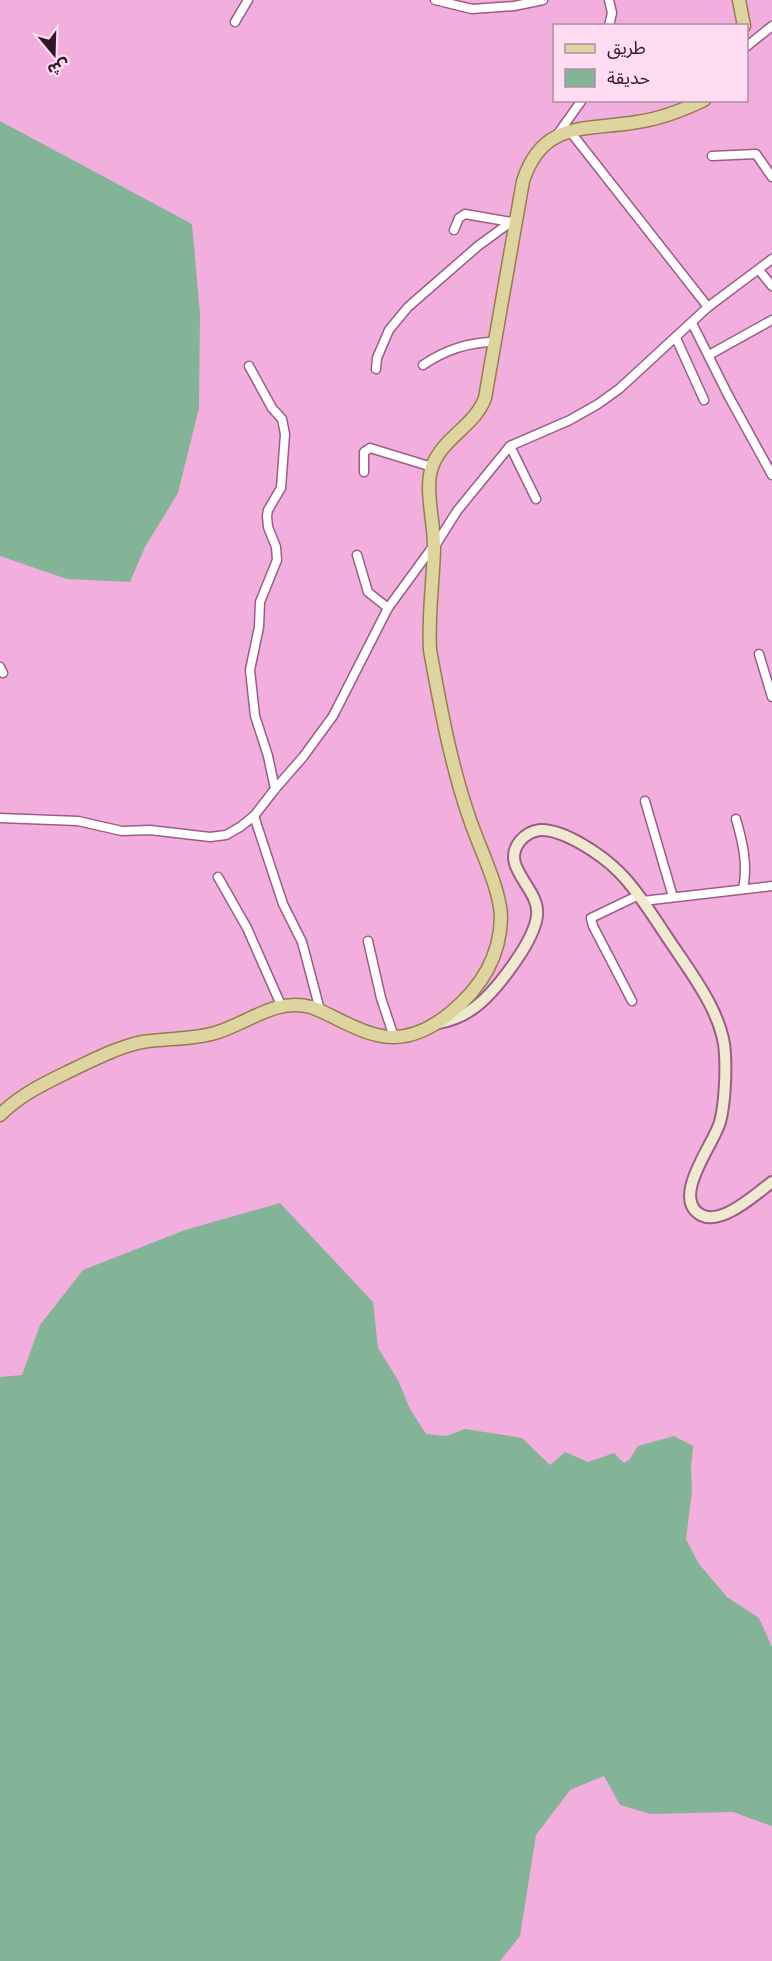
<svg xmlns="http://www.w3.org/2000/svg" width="772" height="1961" font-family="Manrope,'Noto Sans Arabic',sans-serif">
	<rect width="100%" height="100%" fill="#f2aedc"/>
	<g fill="#84b498">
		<path d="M 0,121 L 192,224 L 200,314 L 199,408 L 178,493 L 145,547 L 130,582 L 67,579 L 0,556 Z"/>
		<path d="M 280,1203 L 373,1302 L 378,1348 L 398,1380 L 410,1409 L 426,1434 L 446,1436 L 465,1429 L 522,1438 L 550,1465 L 565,1452 L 588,1462 L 614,1453 L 624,1463 L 629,1460 L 638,1446 L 674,1436 L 693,1446 L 691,1468 L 692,1491 L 686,1539 L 699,1564 L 727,1597 L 759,1618 L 772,1647 L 772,1826 L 733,1812 L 651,1814 L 620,1805 L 604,1776 L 570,1790 L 536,1835 L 520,1936 L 500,1961 L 0,1961 L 0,1377 L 22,1375 L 40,1325 L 83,1270 L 185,1230 Z"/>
	</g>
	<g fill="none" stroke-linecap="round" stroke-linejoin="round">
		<defs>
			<g id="street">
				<path d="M 435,0 L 472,9 L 514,6 L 543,0"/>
				<path d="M 235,22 L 248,0"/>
				<path d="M 609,26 L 612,13 L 609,0"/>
				<path d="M 746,47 L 772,26"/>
				<path d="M 569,130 L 708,307"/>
				<path d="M 557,135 L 582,100"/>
				<path d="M 712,156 L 756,154 L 772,177"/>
				<path d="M 454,230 L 459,218 L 465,214 L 511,222"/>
				<path d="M 759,270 L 772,286"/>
				<path d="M 692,323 L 728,395 L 772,475"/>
				<path d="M 676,338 L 704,400"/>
				<path d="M 709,355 L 772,320"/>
				<path d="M 423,365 C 445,350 469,342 495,342"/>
				<path d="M 249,366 L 272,408 L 282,419 L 285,434 L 281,488 L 268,510 L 267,516 L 268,527 L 276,547 L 277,560 L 260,602 L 259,627 L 250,670 L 255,716 L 268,756 L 275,789"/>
				<path d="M 376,369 L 377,358 L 389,330 L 408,307 L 478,246 L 515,219"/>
				<path d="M 510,446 L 536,499"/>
				<path d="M 364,472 L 364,452 L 370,448 L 432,467"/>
				<path d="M 435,546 L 457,511 L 510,446 L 570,420 L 598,404 L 619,389 L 708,307 L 772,259"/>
				<path d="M 357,555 L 368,592 L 388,608"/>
				<path d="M 759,654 L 772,697"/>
				<path d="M 0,667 L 3,673"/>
				<path d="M 645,801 L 673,897"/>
				<path d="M 254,816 L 283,904 L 302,942 L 320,1010"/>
				<path d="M 0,818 L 78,821 L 122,831 L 150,830 L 210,837 L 226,835 L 240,827 L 254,816 L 275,789 L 303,757 L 333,716 L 388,608 L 434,545"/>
				<path d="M 736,819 C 743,843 748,865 743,889"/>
				<path d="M 218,877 L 247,928 L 281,1005"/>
				<path d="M 643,901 L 772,886"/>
				<path d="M 368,941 L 381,998 L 394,1037"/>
				<path d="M 632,1001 L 593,926 L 591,918 L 639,895"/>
			</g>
			<path id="secondary" d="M 438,1023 C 450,1021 461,1017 471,1010 C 493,996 535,941 537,915 C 540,888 499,867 520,841 C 525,835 532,831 540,830 C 564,829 602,855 619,872 C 638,891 652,915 667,937 C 688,969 724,1014 725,1054 C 726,1073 725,1103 720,1122 C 714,1144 670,1198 701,1215 C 722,1226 757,1193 772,1182"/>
			<g id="primary">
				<path d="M 739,0 L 744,26"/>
				<path d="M 0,1115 C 23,1092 50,1081 78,1067 C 99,1057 119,1047 142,1042 C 167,1038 191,1040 215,1033 C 249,1023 274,998 311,1007 C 333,1015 354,1030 377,1035 C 404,1042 429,1030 449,1014 C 479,990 500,958 501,918 C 501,889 477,843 468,814 C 450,761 440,705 430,650 C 428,616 433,583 434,549 C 435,525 424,489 432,467 C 442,438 475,426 485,398 L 523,181 C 543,120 585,131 637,122 C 660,119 683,110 704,100"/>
			</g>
		</defs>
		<use href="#street" stroke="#9a5d87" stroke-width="11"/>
		<use href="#secondary" stroke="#9a5d87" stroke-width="14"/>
		<use href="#primary" stroke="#927f4d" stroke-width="15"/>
		<use href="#street" stroke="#fff" stroke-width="8"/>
		<use href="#secondary" stroke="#eee9cf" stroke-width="10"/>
		<use href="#primary" stroke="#ddd4a0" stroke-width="12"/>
	</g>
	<rect x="553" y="24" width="195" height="78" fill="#ffdcf2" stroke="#ad8ea2" stroke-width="1.5"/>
	<rect x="565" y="44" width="30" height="9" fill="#ddd4a0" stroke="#ad8ea2" stroke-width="1.5"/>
	<text x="607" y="54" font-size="18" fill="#311829">طريق</text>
	<rect x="565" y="69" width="30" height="18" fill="#84b498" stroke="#ad8ea2" stroke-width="1.5"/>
	<text x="607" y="84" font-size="18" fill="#311829">حديقة</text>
	<g transform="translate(54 54) rotate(161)" stroke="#ffdcf2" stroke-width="4.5" paint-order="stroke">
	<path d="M0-4.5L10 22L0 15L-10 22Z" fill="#311829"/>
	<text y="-9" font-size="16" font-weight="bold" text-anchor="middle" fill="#311829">ش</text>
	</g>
</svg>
